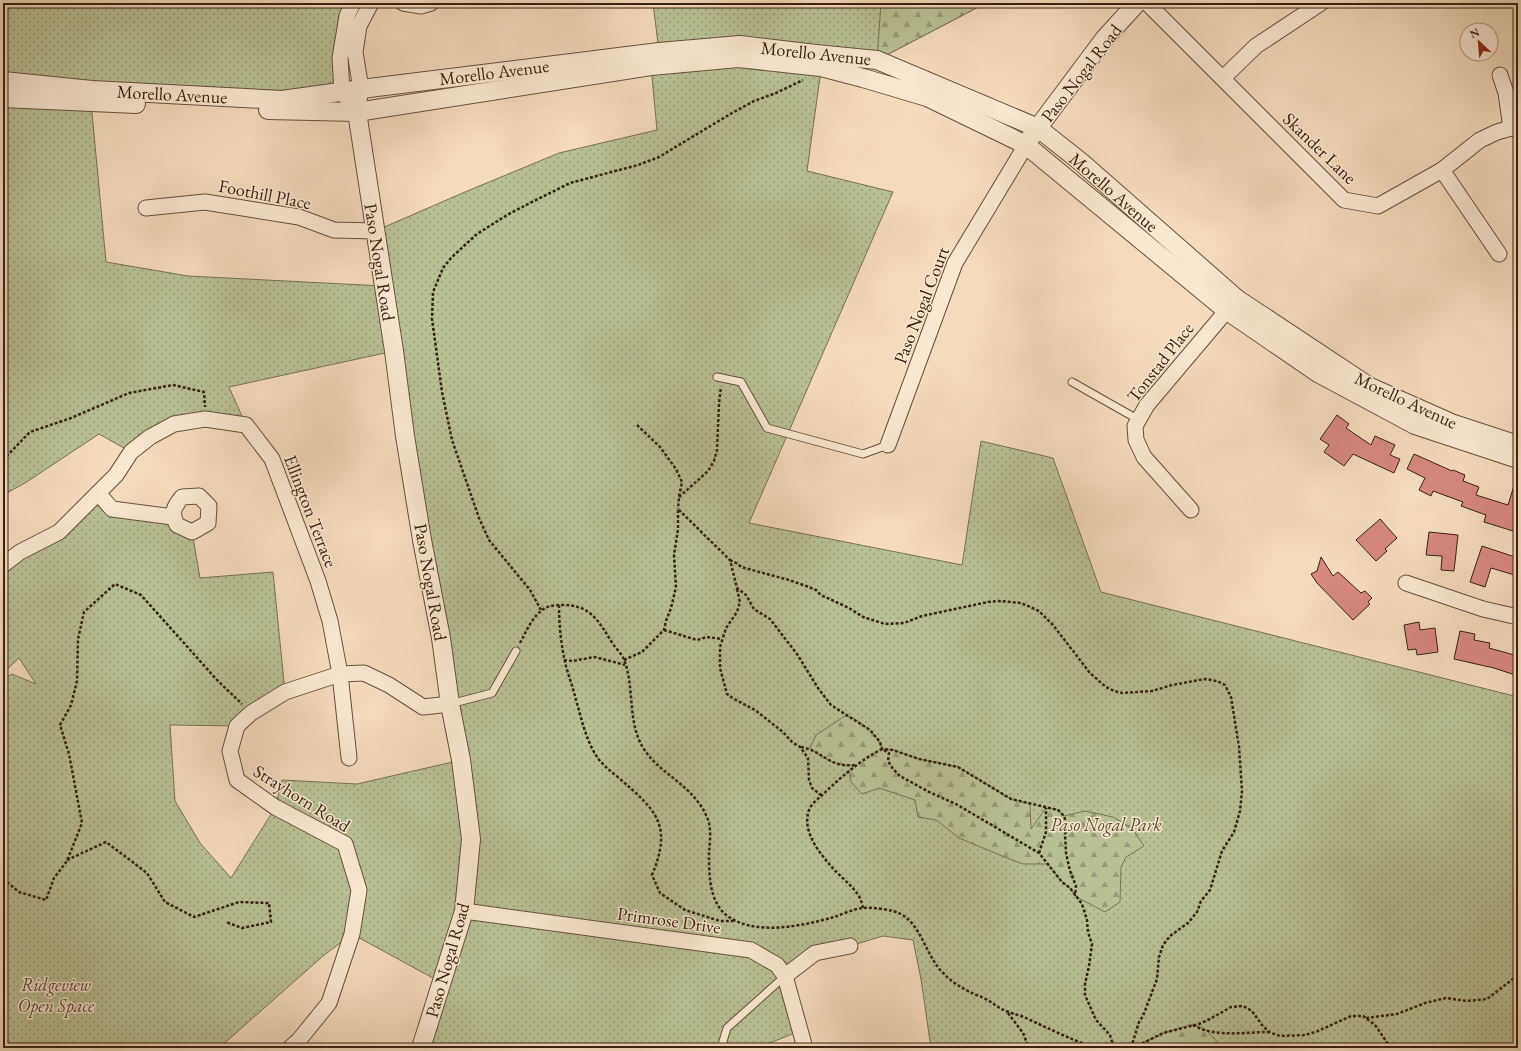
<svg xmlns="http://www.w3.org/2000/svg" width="1521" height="1051" font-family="'EB Garamond',serif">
	<defs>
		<pattern id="grass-dots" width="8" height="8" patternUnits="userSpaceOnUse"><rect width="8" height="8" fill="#b8c192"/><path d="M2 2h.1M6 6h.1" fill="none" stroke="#969c76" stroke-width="1.8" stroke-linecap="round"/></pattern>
		<pattern id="forest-firs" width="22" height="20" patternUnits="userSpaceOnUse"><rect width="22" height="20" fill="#b8c192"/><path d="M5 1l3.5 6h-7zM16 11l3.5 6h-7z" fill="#969c76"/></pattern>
	</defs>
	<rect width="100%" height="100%" fill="#f4dbba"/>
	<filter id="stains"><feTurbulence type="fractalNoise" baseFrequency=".005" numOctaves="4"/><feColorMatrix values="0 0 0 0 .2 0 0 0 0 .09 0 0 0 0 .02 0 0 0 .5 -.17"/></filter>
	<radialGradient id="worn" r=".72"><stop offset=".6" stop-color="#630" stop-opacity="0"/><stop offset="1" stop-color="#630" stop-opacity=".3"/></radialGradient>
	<g fill="url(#grass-dots)" stroke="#787252">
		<path d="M 3,3 L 353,3 L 342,92 L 282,100 L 3,81 Z"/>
		<path d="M 653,3 L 986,3 L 877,60 L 659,52 Z"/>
		<path d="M 738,58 L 821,70 L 807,171 L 893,192 L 749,523 L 962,565 L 981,441 L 1053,458 L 1101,592 L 1518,697 L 1518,1048 L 931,1048 L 921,979 L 913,940 L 883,936 L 850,946 L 815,953 L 785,976 L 800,1031 L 757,1048 L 421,1048 L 442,983 L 352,934 L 323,956 L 219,1048 L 3,1048 L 3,679 L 12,674 L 36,684 L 19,658 L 3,673 L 3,565 L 98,493 L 112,509 L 158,516 L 192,532 L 200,578 L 273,572 L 285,692 L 237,726 L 170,725 L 175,801 L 200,843 L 231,878 L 275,808 L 282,780 L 357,784 L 461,760 L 394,351 L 229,387 L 246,425 L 174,424 L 131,452 L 99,434 L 25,483 L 3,495 L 3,98 L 91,102 L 106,262 L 188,276 L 383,286 L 375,231 L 465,192 L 559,153 L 657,130 L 651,66 Z"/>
	</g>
	<g fill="url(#forest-firs)" stroke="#787252">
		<path d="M 881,3 L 986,3 L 877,60 Z"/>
		<path d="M 845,716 C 860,719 878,735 882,749 L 893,750 L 919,759 L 958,767 L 1011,799 L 1030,804 L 1031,829 L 1046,808 L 1058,810 L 1064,816 L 1085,811 L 1113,817 L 1132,828 L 1144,846 L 1126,857 L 1121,867 L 1120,902 L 1105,912 L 1075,896 L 1070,888 L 1062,882 L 1048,864 L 1023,864 L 1007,858 L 959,838 L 936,820 L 918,817 L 915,800 L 879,788 L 862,794 L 851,782 L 849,771 L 855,765 C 836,767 825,759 810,748 L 816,735 Z"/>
		<path d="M 1193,1024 L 1206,1030 L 1223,1048 L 1131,1048 L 1132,1045 L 1141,1044 L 1163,1033 Z"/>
	</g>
	<g fill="#d78880" stroke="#372212">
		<path d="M 1337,415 L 1349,424 L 1346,428 L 1371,445 L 1375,436 L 1395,445 L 1390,455 L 1400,459 L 1394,473 L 1353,454 L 1344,466 L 1324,452 L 1329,445 L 1320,439 Z"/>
		<path d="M 1414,454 L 1452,471 L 1453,470 L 1465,475 L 1463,481 L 1479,487 L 1476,495 L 1508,505 L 1516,479 L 1518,479 L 1518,513 L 1513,531 L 1484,522 L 1486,515 L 1461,506 L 1463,502 L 1433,491 L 1431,496 L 1419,490 L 1425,478 L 1407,469 Z"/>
		<path d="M 1380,519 L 1397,538 L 1385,549 L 1387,551 L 1376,561 L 1356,540 Z"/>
		<path d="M 1429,532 L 1458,535 L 1454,571 L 1441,570 L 1442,556 L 1426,555 Z"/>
		<path d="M 1482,546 L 1518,558 L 1518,576 L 1491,568 L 1485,587 L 1470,582 Z"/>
		<path d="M 1321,557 L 1333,576 L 1338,572 L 1361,593 L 1365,591 L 1372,598 L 1368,602 L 1370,604 L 1353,620 L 1317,583 L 1311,574 L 1317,571 Z"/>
		<path d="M 1419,622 L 1420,630 L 1435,628 L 1438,652 L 1417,655 L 1416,649 L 1408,650 L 1404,625 Z"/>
		<path d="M 1460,631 L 1475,634 L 1474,640 L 1490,643 L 1489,648 L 1518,656 L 1518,676 L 1494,668 L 1454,659 Z"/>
	</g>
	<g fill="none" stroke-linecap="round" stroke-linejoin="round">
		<defs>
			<g id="service">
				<path d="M 717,377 L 741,382 L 767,428 L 863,454 L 888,445"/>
				<path d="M 1072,382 L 1139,420"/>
				<path d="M 450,704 L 492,693 L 516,651"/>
				<path d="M 721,1048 L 727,1028 L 785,976"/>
			</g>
			<g id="minor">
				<path d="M 353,3 L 347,16 L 340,58 L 342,92 L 357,112 L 361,89 L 355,52 L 359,26 L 371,3"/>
				<path d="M 403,3 L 421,6 L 431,3"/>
				<path d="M 1147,3 L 1344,200 L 1378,206 L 1442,170 L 1480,140 L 1497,132 L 1511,128 L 1518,129"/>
				<path d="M 1500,75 L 1506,93 L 1511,128"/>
				<path d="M 1223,78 L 1256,46 L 1321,3"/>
				<path d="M 1442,170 L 1499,254"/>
				<path d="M 146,208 L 205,202 L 299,217 L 334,230 L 375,231"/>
				<path d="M 888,445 L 955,263 L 1026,145"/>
				<path d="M 98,493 L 112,509 L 173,517"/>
				<path d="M 199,496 L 209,506 L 208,523 L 192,532 L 177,525 C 171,513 173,508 182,497 Z"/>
				<path d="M 1191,510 L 1144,457 L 1136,440 L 1135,426 L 1147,405 L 1234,302"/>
				<path d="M 3,565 L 20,552 L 59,532 L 116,475 L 131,452 L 150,437 L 174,424 L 205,419 L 246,425 L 272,459 L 318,581 L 330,621 L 340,674 L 349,758"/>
				<path d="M 1406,583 L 1483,609 L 1518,617"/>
				<path d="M 464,911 L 751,950 L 777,965 L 785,976 L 805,1048"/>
				<path d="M 785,976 L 815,953 L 850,946"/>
				<path d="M 290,1048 L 299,1040 L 329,1003 L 352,934 L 359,890 L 345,844 L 275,807 L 237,780 L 230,751 L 237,726 L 251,713 L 285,692 L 340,674 L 364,673 L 389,685 L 423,707 L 450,704"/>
			</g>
			<g id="tertiary">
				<path d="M 3,81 L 92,90 L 282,100 L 361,89 L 659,52 L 740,45 L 816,54 L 877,60 L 1038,128 L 1081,162 L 1237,299 L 1370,387 L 1451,423 L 1518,445"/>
				<path d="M 3,98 L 136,104"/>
				<path d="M 268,110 L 357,112 L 651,66 L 738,58 L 821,67 L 863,78 L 927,97 L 1026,145 L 1226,310 L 1318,373 L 1415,425 L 1518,459"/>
				<path d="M 357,112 L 394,351 L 405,436 L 422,540 L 441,638 L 450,704 L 461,760 L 471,839 L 464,911 L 421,1048"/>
				<path d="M 1031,137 L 1105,38 L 1137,3"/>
			</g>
		</defs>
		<use href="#service" stroke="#66503c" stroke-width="9"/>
		<use href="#minor" stroke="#66503c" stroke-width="17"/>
		<use href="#tertiary" stroke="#66503c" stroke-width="20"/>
		<g stroke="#372212" stroke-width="2.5" stroke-dasharray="3 2" stroke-linecap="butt">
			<path d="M 637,425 L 660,447 L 676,469 L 682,482 L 679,497 L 678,509"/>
			<path d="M 3,460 L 30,432 L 71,418 L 129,393 L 173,385 L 204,392 L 205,407"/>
			<path d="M 679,497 L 708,471 L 714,461 L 717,450 L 719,403 L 721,387"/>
			<path d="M 730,560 L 738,564 L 741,567 L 789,580 L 806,586 L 816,590 L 821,595 L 849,608 L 863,617 L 885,624 L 904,623 L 922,616 L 988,602 L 999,601 L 1021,603 L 1039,611 L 1053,625 L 1090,673 L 1106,687 L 1114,691 L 1122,693 L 1152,691 L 1172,685 L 1205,679 L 1217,681 L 1225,685 L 1231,697 L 1239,747 L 1242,791 L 1240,811 L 1234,832 L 1222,851 L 1210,890 L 1201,901 L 1197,912 L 1188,923 L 1170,936 L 1163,945 L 1159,957 L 1157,979 L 1143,1016 L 1139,1022 L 1131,1048"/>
			<path d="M 737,589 L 740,602 L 737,612 L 726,628 L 720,647 L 720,668 L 727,694 L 734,699 L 755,710 L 783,732 L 792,742 L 800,747 L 808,758 L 809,780 L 812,788 L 821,795"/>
			<path d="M 559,605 C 559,624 561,644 565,662 C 568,675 573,687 576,700 C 581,717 585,736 594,752 C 600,763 609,770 619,778 C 656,810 673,825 652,875 L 660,893 L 685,910 L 720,921 L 736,921"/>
			<path d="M 541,610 L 530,590 L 489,540 L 479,518 L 452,440 L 442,392 L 432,319 L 433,292 L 443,268 L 451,258 L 477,234 L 507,215 L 528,204 L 570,183 L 638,165 L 659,157 L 732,113 L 754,101 L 776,93 L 803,80"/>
			<path d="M 664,630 L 697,640 L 707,637 L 722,639"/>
			<path d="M 520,643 C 526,632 531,619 541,611 C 546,606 554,605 561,605 C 591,604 599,622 613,644 C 617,650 623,655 625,662 C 634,688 628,721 642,746 C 658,774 691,783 706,815 C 712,826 710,841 709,853 C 709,873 709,900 725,914 C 752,937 803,926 834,917 C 843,914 853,909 863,908 C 872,907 884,909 893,911 C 919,918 923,948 938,967 C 946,978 959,987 972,993 C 976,995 980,996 984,998 C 992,1002 998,1008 1006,1011 C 1013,1014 1020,1015 1026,1018 C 1049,1029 1071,1039 1094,1048"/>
			<path d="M 564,660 L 572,661 L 595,657 L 625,665"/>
			<path d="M 624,660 L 642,652 L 664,630 L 666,621 L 671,608 L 676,587 L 674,555 L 678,529 L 678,509 L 730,560 L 737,588 L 746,595 L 754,609 L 770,619 L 797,654 L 818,688 L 831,705 L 870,730 L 880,742 L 882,749 L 893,750 L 919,759 L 958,767 L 1011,799 L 1058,810 L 1064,816 L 1067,825 L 1065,834 L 1066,853 L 1070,871 L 1076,886 L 1075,896"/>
			<path d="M 801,747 C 823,751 829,768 855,765"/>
			<path d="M 1039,853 L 1046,832 L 1046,808"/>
			<path d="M 67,860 L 106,842 L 147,873 L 165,902 L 194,917 L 239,902 L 269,903 L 271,922 L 242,928 L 226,922"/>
			<path d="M 3,879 L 19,892 L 46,900 L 54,878 L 67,861 L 82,823 L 69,754 L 60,725 L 71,705 L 77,681 L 78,639 L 84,612 L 115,584 L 141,595 L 217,680 L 242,704"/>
			<path d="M 863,908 C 862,904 861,900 859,896 C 851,884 839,876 830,865 C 817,850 802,830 809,810 C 811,804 817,800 821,796 C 840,778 859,761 882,749 L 889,753 L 888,761 L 893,769 L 900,776 L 929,792 L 956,804 L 1039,853 L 1062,882 L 1070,888 L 1082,904 L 1087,920 L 1088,932 L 1092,944 L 1089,966 L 1085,984 L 1085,995 L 1096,1020 L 1110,1035 L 1114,1048"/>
			<path d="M 1008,1013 L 1023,1033 L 1029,1048"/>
			<path d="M 1366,1018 L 1397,1014 L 1425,1003 L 1446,998 L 1467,1001 L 1487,999 L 1518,975"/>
			<path d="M 1193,1025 C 1215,1038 1245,1032 1269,1032"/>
			<path d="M 1128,1048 L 1132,1045 L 1141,1044 L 1163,1033 L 1199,1024 L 1210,1019 L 1231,1007 L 1243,1006 L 1252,1011 L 1262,1025 L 1269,1032 L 1280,1036 L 1305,1035 L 1318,1031 L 1351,1016 L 1363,1016 L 1375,1025 L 1391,1048"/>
		</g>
		<use href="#service" stroke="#f8e8d2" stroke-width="7"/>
		<use href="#minor" stroke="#f8e8d2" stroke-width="15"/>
		<use href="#tertiary" stroke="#f8e8d2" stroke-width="18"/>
	</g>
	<g text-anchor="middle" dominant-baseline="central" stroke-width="3" stroke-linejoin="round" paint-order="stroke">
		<g font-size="18" fill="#372212" stroke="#f8e8d2">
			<text transform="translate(816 53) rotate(6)">Morello Avenue</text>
			<text transform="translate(494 72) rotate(-7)">Morello Avenue</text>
			<text transform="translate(1081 73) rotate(-52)">Paso Nogal Road</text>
			<text transform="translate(172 94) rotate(3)">Morello Avenue</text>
			<text transform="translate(1320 148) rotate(44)">Skander Lane</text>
			<text transform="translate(1114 192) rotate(41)">Morello Avenue</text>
			<text transform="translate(265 194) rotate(11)">Foothill Place</text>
			<text transform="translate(380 262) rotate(81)">Paso Nogal Road</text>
			<text transform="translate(921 305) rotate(-69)">Paso Nogal Court</text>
			<text transform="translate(1160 362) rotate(-52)">Tonstad Place</text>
			<text transform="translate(1406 400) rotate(25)">Morello Avenue</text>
			<text transform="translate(311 511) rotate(69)">Ellington Terrace</text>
			<text transform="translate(431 582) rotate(80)">Paso Nogal Road</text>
			<text transform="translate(302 798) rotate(32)">Strayhorn Road</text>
			<text transform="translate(669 920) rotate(8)">Primrose Drive</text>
			<text transform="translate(447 960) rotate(-74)">Paso Nogal Road</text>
		</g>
		<g font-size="18" font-style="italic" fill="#574a32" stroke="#f8e8d2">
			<text x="1106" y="824">Paso Nogal Park</text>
			<text x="56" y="984">Ridgeview<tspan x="56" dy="21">Open Space</tspan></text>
		</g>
	</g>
	<rect width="1521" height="1051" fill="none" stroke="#f4dbba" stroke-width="16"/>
	<rect x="4" y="4" width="1513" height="1043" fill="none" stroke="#372212" stroke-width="2"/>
	<rect x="8" y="8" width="1505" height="1035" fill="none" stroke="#372212"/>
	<g transform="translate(1479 42) rotate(334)"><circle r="19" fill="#f8e8d2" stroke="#ab9985"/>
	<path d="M0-3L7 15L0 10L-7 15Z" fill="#8f2418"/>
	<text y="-6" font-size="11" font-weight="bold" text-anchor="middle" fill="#372212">N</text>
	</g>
	<rect width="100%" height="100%" filter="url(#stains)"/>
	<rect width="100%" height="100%" fill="url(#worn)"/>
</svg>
